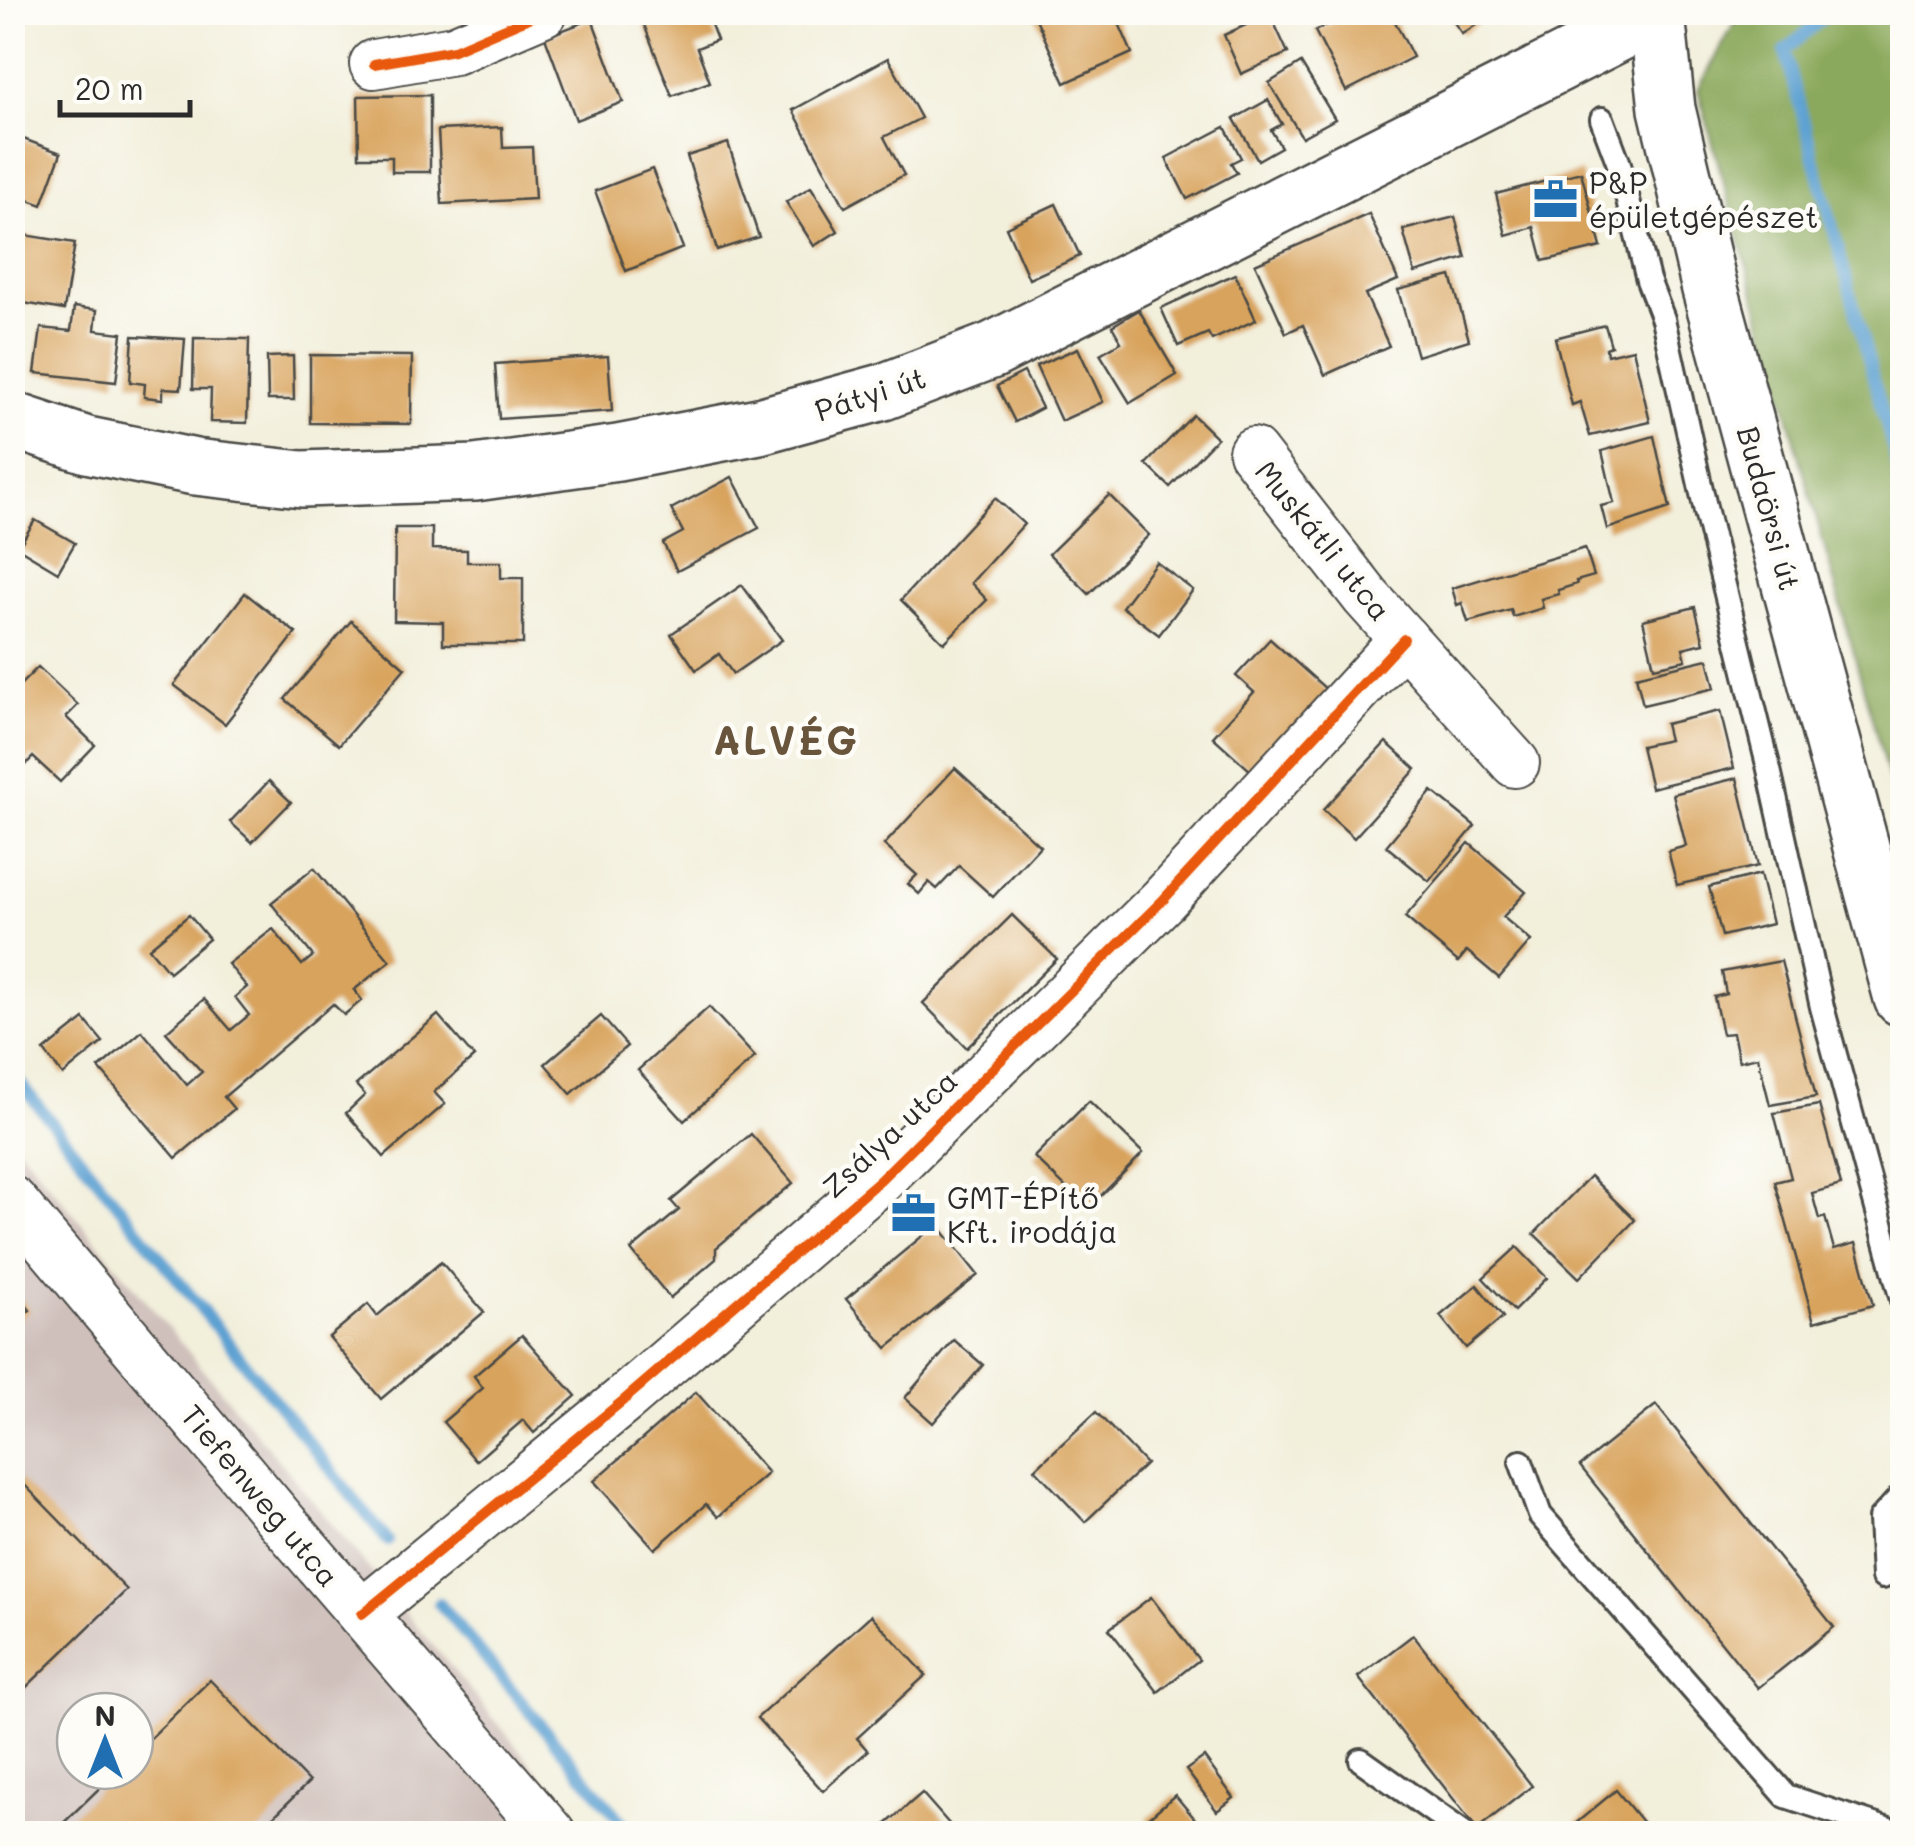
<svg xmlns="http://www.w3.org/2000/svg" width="1915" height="1846" font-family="Mali,sans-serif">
	<rect width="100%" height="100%" fill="#fdfcf7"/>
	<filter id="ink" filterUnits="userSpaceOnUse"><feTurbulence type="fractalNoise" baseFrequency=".01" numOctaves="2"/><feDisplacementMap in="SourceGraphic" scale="20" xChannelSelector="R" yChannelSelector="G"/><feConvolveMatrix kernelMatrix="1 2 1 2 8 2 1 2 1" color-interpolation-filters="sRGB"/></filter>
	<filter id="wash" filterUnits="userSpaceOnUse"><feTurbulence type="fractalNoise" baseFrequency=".0048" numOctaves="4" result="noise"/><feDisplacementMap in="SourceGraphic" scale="40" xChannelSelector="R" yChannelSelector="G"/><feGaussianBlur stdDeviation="2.25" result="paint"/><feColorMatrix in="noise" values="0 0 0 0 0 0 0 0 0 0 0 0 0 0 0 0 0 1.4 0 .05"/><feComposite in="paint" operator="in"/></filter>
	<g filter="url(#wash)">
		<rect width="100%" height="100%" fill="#f2efdb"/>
		<path fill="#cfc0bb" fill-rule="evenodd" d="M 13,1141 L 589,1833 L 13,1833 ZM 75,1711 L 135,1711 L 135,1771 L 75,1771 Z"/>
		<path fill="#8ba95c" stroke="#5b6a44" stroke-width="2.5" d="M 1740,13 L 1902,13 L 1902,64 L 1893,70 L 1902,110 L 1902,827 L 1698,90 Z"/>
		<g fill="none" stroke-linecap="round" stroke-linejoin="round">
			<g stroke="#5da1d2" stroke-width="12">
				<path d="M 1830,12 L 1785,51 L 1902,483"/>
				<path d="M 12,1073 L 387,1540"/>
				<path d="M 439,1603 L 632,1834"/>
			</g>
		</g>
		<g id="blocks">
			<g fill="#d8a35b">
				<path d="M 639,12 L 706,12 L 717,40 L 697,48 L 710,82 L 672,96 Z"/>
				<path d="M 1033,12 L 1114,12 L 1132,53 L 1065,83 Z"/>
				<path d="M 1352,12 L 1390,12 L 1413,57 L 1346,91 L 1315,31 Z"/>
				<path d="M 1447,12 L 1496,12 L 1462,34 Z"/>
				<path d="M 1270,14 L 1288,53 L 1241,74 L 1224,35 Z"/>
				<path d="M 592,19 L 623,102 L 576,120 L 545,37 Z"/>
				<path d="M 888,58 L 921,118 L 884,137 L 904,175 L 845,207 L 793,110 Z"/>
				<path d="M 1301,63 L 1335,119 L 1302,137 L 1269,83 Z"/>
				<path d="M 430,95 L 430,172 L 392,172 L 392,157 L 359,157 L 358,96 Z"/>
				<path d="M 1268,100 L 1282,124 L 1271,130 L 1281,147 L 1258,160 L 1234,119 Z"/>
				<path d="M 502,127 L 503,148 L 532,147 L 535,199 L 442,204 L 438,130 Z"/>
				<path d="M 1225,127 L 1241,158 L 1231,163 L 1237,173 L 1187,199 L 1166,158 Z"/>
				<path d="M 18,137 L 61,153 L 42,205 L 12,194 L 12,151 Z"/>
				<path d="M 728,143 L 759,237 L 717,250 L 687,156 Z"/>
				<path d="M 652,169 L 683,248 L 626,271 L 595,191 Z"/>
				<path d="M 1581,172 L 1601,247 L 1543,261 L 1534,227 L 1506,235 L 1496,194 Z"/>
				<path d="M 811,187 L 838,231 L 814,246 L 786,202 Z"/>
				<path d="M 1056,204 L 1080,256 L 1029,279 L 1006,227 Z"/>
				<path d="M 1369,214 L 1398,280 L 1365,294 L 1389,346 L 1325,375 L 1303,325 L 1286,333 L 1255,264 Z"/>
				<path d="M 1455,217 L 1466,258 L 1415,273 L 1403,230 Z"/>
				<path d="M 12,233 L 75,243 L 64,310 L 12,301 Z"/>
				<path d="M 1235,274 L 1256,320 L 1212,340 L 1208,333 L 1178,346 L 1161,308 Z"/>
				<path d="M 1451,276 L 1469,340 L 1417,356 L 1398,290 Z"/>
				<path d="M 74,307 L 97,310 L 95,330 L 122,333 L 116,382 L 35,373 L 41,328 L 71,331 Z"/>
				<path d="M 1139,310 L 1177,375 L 1130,403 L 1100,354 L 1121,342 L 1112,326 Z"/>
				<path d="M 1605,325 L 1611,346 L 1606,348 L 1607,355 L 1633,349 L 1650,422 L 1590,436 L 1580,402 L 1572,405 L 1555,338 Z"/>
				<path d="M 133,336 L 185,339 L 181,389 L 163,388 L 163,399 L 144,397 L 145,384 L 130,382 Z"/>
				<path d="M 194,338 L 249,339 L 247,423 L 210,422 L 211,389 L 193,389 Z"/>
				<path d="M 1078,348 L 1103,402 L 1061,421 L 1036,366 Z"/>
				<path d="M 310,355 L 412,356 L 411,424 L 310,423 Z"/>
				<path d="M 293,356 L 294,400 L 268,400 L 267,357 Z"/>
				<path d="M 608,356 L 612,411 L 499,419 L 495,364 Z"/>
				<path d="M 1024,372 L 1042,408 L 1015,422 L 997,386 Z"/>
				<path d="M 1193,415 L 1217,438 L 1170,487 L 1146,464 Z"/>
				<path d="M 1654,436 L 1670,508 L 1607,529 L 1601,506 L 1614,503 L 1602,451 Z"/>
				<path d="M 732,477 L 759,528 L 677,571 L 663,543 L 683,532 L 671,509 Z"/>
				<path d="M 1109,495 L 1149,535 L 1089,594 L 1049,554 Z"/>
				<path d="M 995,498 L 1024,524 L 971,583 L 987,600 L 944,643 L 901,600 Z"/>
				<path d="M 35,520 L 75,543 L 58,572 L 18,548 Z"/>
				<path d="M 395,528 L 432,528 L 432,549 L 467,550 L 467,562 L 501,562 L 501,578 L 523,578 L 523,644 L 443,644 L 443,622 L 394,621 Z"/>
				<path d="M 1585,548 L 1594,576 L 1576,581 L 1577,584 L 1558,590 L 1559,594 L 1541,599 L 1543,608 L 1513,617 L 1511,610 L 1468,622 L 1462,603 L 1457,605 L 1452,588 Z"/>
				<path d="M 1156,562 L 1193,590 L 1159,635 L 1122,607 Z"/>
				<path d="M 742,585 L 782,640 L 733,674 L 719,654 L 696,670 L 671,634 Z"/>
				<path d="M 245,593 L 296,633 L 225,724 L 174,685 Z"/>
				<path d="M 1695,607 L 1704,643 L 1683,648 L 1686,660 L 1654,667 L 1643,620 Z"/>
				<path d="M 351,621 L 405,668 L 339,745 L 285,699 Z"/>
				<path d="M 1270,639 L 1336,698 L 1262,781 L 1213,737 L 1254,692 L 1236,676 Z"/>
				<path d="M 1708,659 L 1715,688 L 1643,705 L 1636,676 Z"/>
				<path d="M 38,667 L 78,705 L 66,717 L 95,745 L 60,782 L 33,757 L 12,778 L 12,693 Z"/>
				<path d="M 1720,711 L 1734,768 L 1651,788 L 1641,746 L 1669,740 L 1665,724 Z"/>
				<path d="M 1386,742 L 1416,769 L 1354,838 L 1323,810 Z"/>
				<path d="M 955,768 L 1040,846 L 993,897 L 959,866 L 937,889 L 929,882 L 919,894 L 908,884 L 917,875 L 884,845 Z"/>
				<path d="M 1737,778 L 1758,866 L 1677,885 L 1668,851 L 1686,846 L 1673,794 Z"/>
				<path d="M 269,781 L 291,802 L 252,842 L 230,822 Z"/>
				<path d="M 1432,791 L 1475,826 L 1429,881 L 1386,846 Z"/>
				<path d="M 1469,843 L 1526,892 L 1503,917 L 1531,941 L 1499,978 L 1467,951 L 1458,962 L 1405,917 Z"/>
				<path d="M 314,868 L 390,961 L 354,990 L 362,1000 L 344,1015 L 333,1004 L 224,1097 L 234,1109 L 176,1158 L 99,1068 L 142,1031 L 187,1085 L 202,1072 L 166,1032 L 204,999 L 231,1030 L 249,1015 L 235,997 L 247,987 L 228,964 L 273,929 L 302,965 L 313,956 L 271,903 Z"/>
				<path d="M 1760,874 L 1772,924 L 1722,936 L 1709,887 Z"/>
				<path d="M 189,915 L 209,939 L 169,972 L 149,948 Z"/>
				<path d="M 1012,915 L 1057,959 L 967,1048 L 923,1003 Z"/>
				<path d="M 1781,961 L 1816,1097 L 1770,1105 L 1758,1057 L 1739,1061 L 1733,1033 L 1722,1034 L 1714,997 L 1726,994 L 1722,972 Z"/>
				<path d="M 709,1007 L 755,1057 L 684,1121 L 638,1070 Z"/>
				<path d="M 438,1015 L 474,1057 L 434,1092 L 445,1104 L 384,1157 L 346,1113 L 365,1095 L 356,1085 Z"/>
				<path d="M 601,1016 L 627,1046 L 571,1094 L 545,1064 Z"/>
				<path d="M 84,1019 L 103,1042 L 63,1075 L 44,1051 Z"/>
				<path d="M 1089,1101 L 1143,1153 L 1088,1209 L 1034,1157 Z"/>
				<path d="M 1819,1105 L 1841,1185 L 1812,1193 L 1819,1219 L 1825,1217 L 1834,1249 L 1856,1243 L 1873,1305 L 1814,1322 L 1775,1182 L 1791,1178 L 1774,1113 Z"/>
				<path d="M 751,1134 L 793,1183 L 716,1248 L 716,1259 L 670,1298 L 631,1250 L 679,1210 L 671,1201 Z"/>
				<path d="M 1590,1176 L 1635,1220 L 1579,1278 L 1534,1234 Z"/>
				<path d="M 937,1224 L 978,1275 L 887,1348 L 846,1299 Z"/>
				<path d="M 1517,1247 L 1547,1278 L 1514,1311 L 1483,1278 Z"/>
				<path d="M 441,1262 L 484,1312 L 381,1399 L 329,1337 L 368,1304 L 377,1316 Z"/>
				<path d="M 1477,1285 L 1503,1317 L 1466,1348 L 1440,1316 Z"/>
				<path d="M 12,1288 L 30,1310 L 12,1324 Z"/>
				<path d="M 522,1335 L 576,1396 L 534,1433 L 523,1420 L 476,1461 L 443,1422 L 483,1388 L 474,1376 Z"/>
				<path d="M 954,1340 L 983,1365 L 933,1423 L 905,1398 Z"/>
				<path d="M 696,1392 L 768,1473 L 718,1517 L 706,1504 L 655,1549 L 594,1481 Z"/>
				<path d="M 1656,1405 L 1834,1627 L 1758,1688 L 1580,1466 Z"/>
				<path d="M 1096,1412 L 1146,1464 L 1085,1522 L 1035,1469 Z"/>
				<path d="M 12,1472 L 127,1590 L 12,1701 Z"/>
				<path d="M 1151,1597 L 1199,1660 L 1158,1692 L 1109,1629 Z"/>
				<path d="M 871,1615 L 926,1675 L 857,1738 L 868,1751 L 823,1791 L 757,1718 Z"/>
				<path d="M 1413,1635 L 1532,1786 L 1477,1829 L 1358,1677 Z"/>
				<path d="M 210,1680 L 309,1782 L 256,1834 L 52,1834 L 117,1771 L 135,1771 L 135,1753 Z"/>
				<path d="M 1204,1757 L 1234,1798 L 1217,1811 L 1186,1770 Z"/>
				<path d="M 1616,1790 L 1652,1834 L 1563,1834 Z"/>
				<path d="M 922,1793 L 958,1834 L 880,1834 L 878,1831 Z"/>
				<path d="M 1175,1795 L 1200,1825 L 1190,1834 L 1159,1834 L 1147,1819 Z"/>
			</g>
		</g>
	</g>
	<g filter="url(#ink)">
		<use href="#blocks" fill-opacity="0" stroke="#494845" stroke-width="2.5"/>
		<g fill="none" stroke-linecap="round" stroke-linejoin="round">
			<defs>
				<g id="service">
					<path d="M 1602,119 L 1619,164 L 1648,280 L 1663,319 L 1707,516 L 1768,765 L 1822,1007 L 1902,1300"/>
					<path d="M 1521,1462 L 1540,1515 L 1786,1796 L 1901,1834"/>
					<path d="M 1883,1577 L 1880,1519 L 1902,1495"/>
					<path d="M 1361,1760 L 1465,1834"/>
				</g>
				<g id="minor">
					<path d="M 374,64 L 454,50 L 543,12"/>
					<path d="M 1253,452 L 1366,597 L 1515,763"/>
					<path d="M 12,1201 L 279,1518 L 551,1834"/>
					<path d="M 362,1614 L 625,1399 L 880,1180 L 1164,899 L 1404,639"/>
				</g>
				<g id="secondary">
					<path d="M 1657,15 L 1667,109 L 1710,289 L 1902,998"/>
					<path d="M 12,420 L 87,445 L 195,467 L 302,479 L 475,473 L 618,453 L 759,426 L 883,392 L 993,350 L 1661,12"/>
				</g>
			</defs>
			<use href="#service" stroke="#494845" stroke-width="28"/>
			<use href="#minor" stroke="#494845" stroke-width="52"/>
			<use href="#secondary" stroke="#494845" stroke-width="60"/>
			<use href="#service" stroke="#fff" stroke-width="22"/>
			<use href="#minor" stroke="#fff" stroke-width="48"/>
			<use href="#secondary" stroke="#fff" stroke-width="55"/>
			<defs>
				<g id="cycleway">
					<path d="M 374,64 L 454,50 L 543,12"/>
					<path d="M 362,1614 L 625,1399 L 880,1180 L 1164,899 L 1404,639"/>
				</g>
			</defs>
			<use href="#cycleway" stroke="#fdfcf7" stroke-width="16"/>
			<use href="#cycleway" stroke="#e8590c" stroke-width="10"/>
		</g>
	</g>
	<defs>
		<symbol id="office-bare" viewBox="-9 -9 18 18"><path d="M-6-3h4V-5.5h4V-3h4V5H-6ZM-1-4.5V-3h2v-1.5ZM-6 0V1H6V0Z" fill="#1f6fb2" stroke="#fdfcf7" stroke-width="2.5" paint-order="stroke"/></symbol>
	</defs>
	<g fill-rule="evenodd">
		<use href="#office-bare" x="1524" y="168" width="63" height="63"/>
		<use href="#office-bare" x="882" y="1182" width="63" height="63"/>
	</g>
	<g text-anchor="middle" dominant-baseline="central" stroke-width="9" stroke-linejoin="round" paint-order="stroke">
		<g font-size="30" fill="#2b2b2b" stroke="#fdfcf7" text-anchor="start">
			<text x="1589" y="182">P&amp;P<tspan x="1589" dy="34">épületgépészet</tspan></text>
			<text x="947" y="1197">GMT-ÉPítő<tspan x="947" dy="34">Kft. irodája</tspan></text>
		</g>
		<g font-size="30" fill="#2b2b2b" stroke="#fdfcf7">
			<text transform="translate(870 393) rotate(-18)">Pátyi út</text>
			<text transform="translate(1770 508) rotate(75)">Budaörsi út</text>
			<text transform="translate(1324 540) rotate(51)">Muskátli utca</text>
			<text transform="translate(889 1133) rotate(-43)">Zsálya utca</text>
			<text transform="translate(261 1495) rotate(50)">Tiefenweg utca</text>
		</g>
		<g font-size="40" font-weight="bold" letter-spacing="2.5" fill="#68553c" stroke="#fdfcf7">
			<text x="786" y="739">ALVÉG</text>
		</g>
	</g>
	<rect width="1915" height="1846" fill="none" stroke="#fdfcf7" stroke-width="50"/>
	<g transform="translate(105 1741)"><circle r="48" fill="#fdfcf7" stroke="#a9a8a5" stroke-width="2.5"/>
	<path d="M0-8L18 38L0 25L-18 38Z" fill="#1f6fb2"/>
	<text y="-15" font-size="28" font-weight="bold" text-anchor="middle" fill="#2b2b2b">N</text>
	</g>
	<path d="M60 100v15h130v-15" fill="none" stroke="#2b2b2b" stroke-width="5"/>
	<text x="75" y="100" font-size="30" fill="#2b2b2b" stroke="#fdfcf7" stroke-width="8" paint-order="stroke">20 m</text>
</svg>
